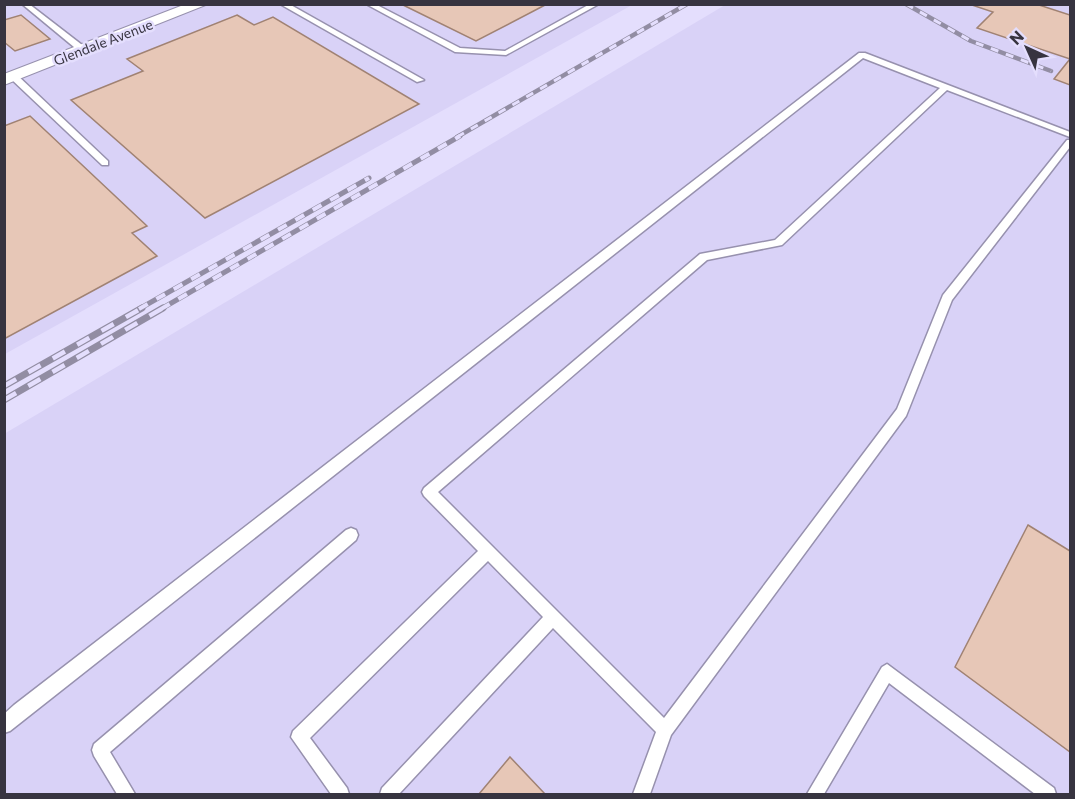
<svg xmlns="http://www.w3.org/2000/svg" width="1075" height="799" font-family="Commissioner,sans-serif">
	<rect width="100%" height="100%" fill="#e4defd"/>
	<g fill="#d9d2f7">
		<path d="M 5,5 L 632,5 L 5,354 Z"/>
		<path d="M 725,5 L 1070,5 L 1070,794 L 5,794 L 4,434 Z"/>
	</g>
	<g fill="#e7c7b7" stroke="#a08273" stroke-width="1.5">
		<path d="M 401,4 L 547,4 L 476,41 Z"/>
		<path d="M 969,4 L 1036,4 L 1070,15 L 1070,59 L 977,28 L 993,12 Z"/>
		<path d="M 21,15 L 50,39 L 15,51 L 4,42 L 4,20 Z"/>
		<path d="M 237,15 L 254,25 L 273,17 L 419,104 L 205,218 L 71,100 L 143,71 L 127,59 Z"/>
		<path d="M 1070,59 L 1070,85 L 1054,79 Z"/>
		<path d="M 30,116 L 147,226 L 132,233 L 157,256 L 4,339 L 4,126 Z"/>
		<path d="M 1028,525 L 1070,551 L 1070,752 L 955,667 Z"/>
		<path d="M 510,757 L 545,794 L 479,794 Z"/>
	</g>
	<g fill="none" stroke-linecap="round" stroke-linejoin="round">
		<defs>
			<g id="service">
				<path d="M 22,4 L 29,4 L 86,48 L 86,52 L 80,52 Z"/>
				<path d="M 280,4 L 289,4 L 424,80 L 417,82 Z"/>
				<path d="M 366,4 L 375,4 L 460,48 L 505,51 L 590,4 L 599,4 L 506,55 L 455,52 Z"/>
				<path d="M 859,53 L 865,53 L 1070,132 L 1070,137 L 947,90 L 782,245 L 707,260 L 438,492 L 664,718 L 897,409 L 943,295 L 1067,140 L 1070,140 L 1070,147 L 952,300 L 906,416 L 671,735 L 650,794 L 633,794 L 656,732 L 553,628 L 399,794 L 380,794 L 382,788 L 543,617 L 488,561 L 310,738 L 347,788 L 349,794 L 331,794 L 291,737 L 293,731 L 478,551 L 424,496 L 422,492 L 424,488 L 700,254 L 775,240 L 940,88 L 863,58 L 10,731 L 4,733 L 4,714 L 14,705 Z"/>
				<path d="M 10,74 L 16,74 L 108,161 L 108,165 L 102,165 L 10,78 Z"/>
				<path d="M 351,528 L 356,530 L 358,535 L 356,540 L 110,752 L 135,794 L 117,794 L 94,756 L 92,750 L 94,744 L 346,530 Z"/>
				<path d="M 887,664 L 1054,788 L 1056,794 L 1035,794 L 889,683 L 824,794 L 807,794 L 882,667 Z"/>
			</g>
			<path id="minor" d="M 186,4 L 208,4 L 4,85 L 4,74 Z"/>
		</defs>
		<use href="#service" stroke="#9791ae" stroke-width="3"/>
		<use href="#minor" stroke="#9791ae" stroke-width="2"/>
		<use href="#service" fill="#fff" fill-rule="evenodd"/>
		<use href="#minor" fill="#fff" fill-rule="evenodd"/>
		<defs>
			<g id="rail-far2">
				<path d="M 906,4 L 971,41 L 1051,71"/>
				<path d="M 457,137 L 687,4"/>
			</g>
			<g id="rail-far1">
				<path d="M 139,309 L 369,178"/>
				<path d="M 161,309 L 460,136"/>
			</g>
			<g id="rail">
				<path d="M 4,386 L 142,308"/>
				<path d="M 4,400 L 163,308"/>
			</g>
		</defs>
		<use href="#rail-far2" stroke="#928da3" stroke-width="4.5"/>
		<use href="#rail-far1" stroke="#928da3" stroke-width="5"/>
		<use href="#rail" stroke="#928da3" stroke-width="7"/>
		<use href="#rail-far2" stroke="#e4defd" stroke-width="3" stroke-dasharray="8" stroke-linecap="butt"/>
		<use href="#rail-far1" stroke="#e4defd" stroke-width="4" stroke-dasharray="10" stroke-linecap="butt"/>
		<use href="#rail" stroke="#e4defd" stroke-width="4.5" stroke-dasharray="14" stroke-linecap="butt"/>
	</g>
	<g text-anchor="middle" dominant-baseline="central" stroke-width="5" stroke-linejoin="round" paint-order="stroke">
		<g font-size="14" fill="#373440" stroke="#e4defd">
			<text transform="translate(103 42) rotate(-21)">Glendale Avenue</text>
		</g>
	</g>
	<rect width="1075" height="799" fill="none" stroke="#373440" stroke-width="12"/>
	<g transform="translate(1027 48) rotate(315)" stroke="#e4defd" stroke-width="4.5" paint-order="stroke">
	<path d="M0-4.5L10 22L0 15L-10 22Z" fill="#373440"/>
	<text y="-9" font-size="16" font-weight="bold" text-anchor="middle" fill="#373440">N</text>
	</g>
</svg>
